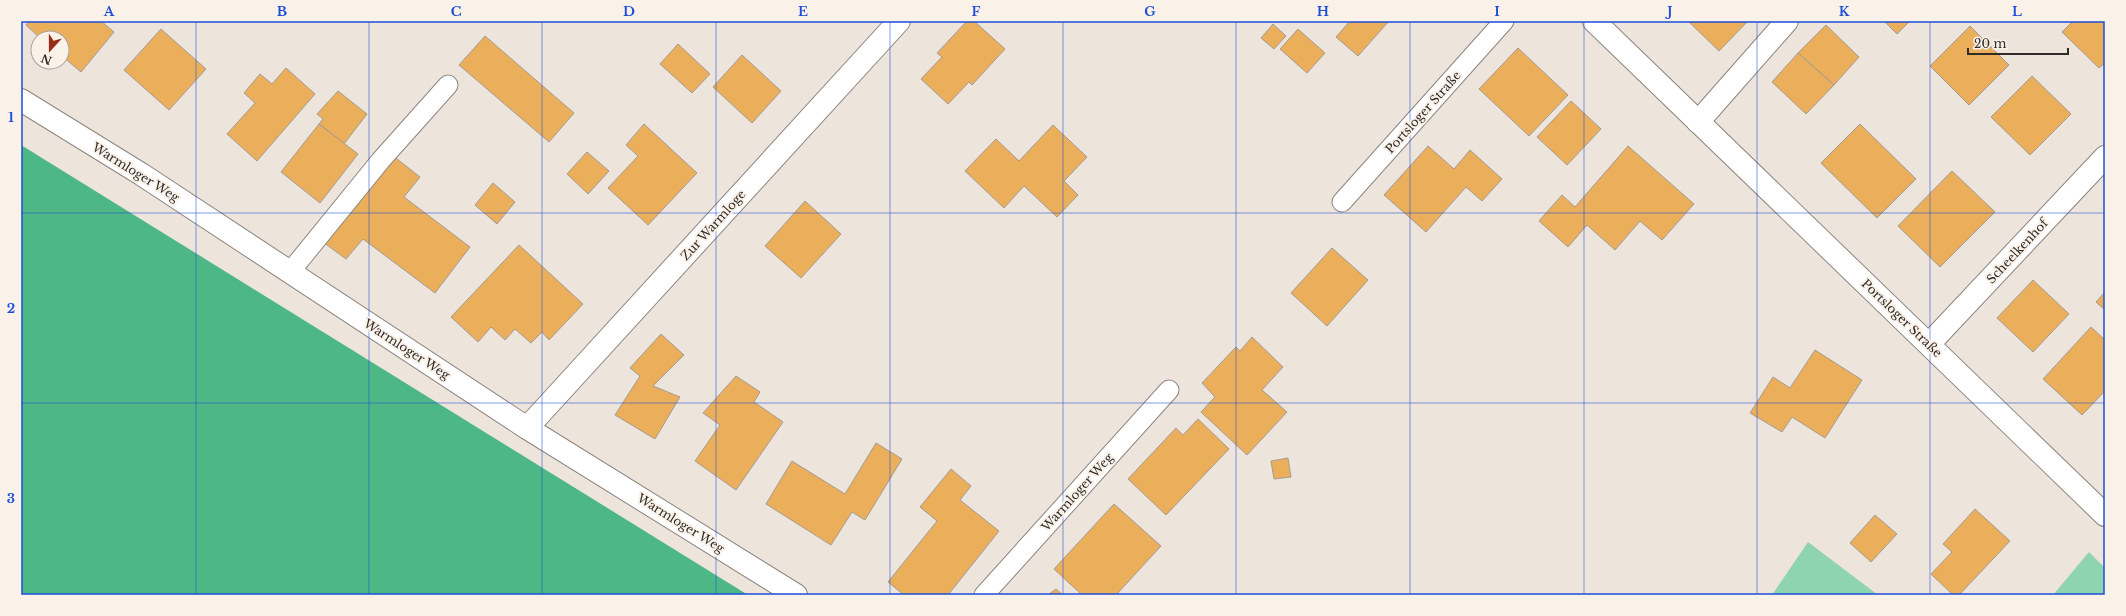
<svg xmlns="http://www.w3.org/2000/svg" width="2126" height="616" font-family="'Libre Baskerville',serif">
	<rect width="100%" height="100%" fill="#ede4dc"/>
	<g fill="#8ed4af">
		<path d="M 1808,542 L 1878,595 L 1772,595 Z"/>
		<path d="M 2089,552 L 2105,568 L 2105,595 L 2053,595 Z"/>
	</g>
	<path fill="#4db785" d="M 21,145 L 748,595 L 21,595 Z"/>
	<g fill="#ebaf5b" stroke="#a29b93">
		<path d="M 29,21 L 101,21 L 114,32 L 81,72 L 62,56 L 62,38 L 40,38 L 26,25 Z"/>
		<path d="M 967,21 L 974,21 L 1005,49 L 972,85 L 969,82 L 948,104 L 921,79 L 942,57 L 937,53 Z"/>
		<path d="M 1350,21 L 1389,21 L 1358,56 L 1336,37 Z"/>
		<path d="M 1688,21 L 1748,21 L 1719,51 Z"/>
		<path d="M 1884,21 L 1910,21 L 1897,34 Z"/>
		<path d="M 2073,21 L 2105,21 L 2105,63 L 2099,68 L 2062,32 Z"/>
		<path d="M 1273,24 L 1286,36 L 1274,49 L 1261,38 Z"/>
		<path d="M 1826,25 L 1859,57 L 1834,85 L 1798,53 Z"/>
		<path d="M 1970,26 L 2009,65 L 1969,105 L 1930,66 Z"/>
		<path d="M 161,29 L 206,69 L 169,110 L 124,70 Z"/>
		<path d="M 1298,29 L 1325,53 L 1307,73 L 1280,49 Z"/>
		<path d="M 485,36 L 574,113 L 549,142 L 459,65 Z"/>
		<path d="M 678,44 L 710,74 L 692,93 L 660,64 Z"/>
		<path d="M 1518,48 L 1568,95 L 1529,136 L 1479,89 Z"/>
		<path d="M 1798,53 L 1834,85 L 1806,114 L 1772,82 Z"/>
		<path d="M 742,55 L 781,91 L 752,123 L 713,87 Z"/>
		<path d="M 286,68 L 315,94 L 257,161 L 227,134 L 255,103 L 244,93 L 260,74 L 272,84 Z"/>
		<path d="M 2032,76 L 2071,114 L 2030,155 L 1991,117 Z"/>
		<path d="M 338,91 L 367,114 L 344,144 L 319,124 L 323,119 L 317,114 Z"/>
		<path d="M 1571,101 L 1601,129 L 1567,165 L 1537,137 Z"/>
		<path d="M 319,124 L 358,154 L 320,203 L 281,172 Z"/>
		<path d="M 644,124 L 697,173 L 648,225 L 608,188 L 638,156 L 626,145 Z"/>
		<path d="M 1860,124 L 1916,179 L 1877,218 L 1821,163 Z"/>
		<path d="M 1053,125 L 1087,157 L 1064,181 L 1078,195 L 1057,217 L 1024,186 L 1004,208 L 965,171 L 996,139 L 1019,161 Z"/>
		<path d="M 1428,146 L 1454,169 L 1470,150 L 1502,179 L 1482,201 L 1466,187 L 1426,232 L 1384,195 Z"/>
		<path d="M 1628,146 L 1694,204 L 1662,240 L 1640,221 L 1615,250 L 1587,225 L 1568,247 L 1539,221 L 1562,195 L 1575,207 Z"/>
		<path d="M 587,152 L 609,171 L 588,194 L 567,174 Z"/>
		<path d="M 392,155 L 420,177 L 404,197 L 470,247 L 435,293 L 363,239 L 346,259 L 323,242 Z"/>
		<path d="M 1952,171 L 1995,212 L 1940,267 L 1898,226 Z"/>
		<path d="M 493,183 L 515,202 L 497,224 L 475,205 Z"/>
		<path d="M 805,201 L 841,234 L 801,278 L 765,246 Z"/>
		<path d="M 519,245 L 583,304 L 549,340 L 542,332 L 531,343 L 515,329 L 505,340 L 491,327 L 478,342 L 451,317 Z"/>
		<path d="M 1332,248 L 1368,280 L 1327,326 L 1291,293 Z"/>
		<path d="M 2033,280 L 2069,314 L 2033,352 L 1997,318 Z"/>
		<path d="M 2105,292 L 2105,310 L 2096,302 Z"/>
		<path d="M 2091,327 L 2105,340 L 2105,391 L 2082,415 L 2043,379 Z"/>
		<path d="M 661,334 L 684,355 L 653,386 L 680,397 L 655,439 L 615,415 L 640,376 L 630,368 Z"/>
		<path d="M 1252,337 L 1283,367 L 1262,390 L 1287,412 L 1247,455 L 1201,412 L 1215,397 L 1202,383 L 1236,347 L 1240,351 Z"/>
		<path d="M 1815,350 L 1862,380 L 1825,438 L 1792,417 L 1782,432 L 1750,413 L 1773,377 L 1790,388 Z"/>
		<path d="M 736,376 L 760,392 L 754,402 L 783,422 L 736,490 L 695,461 L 720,425 L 703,413 Z"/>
		<path d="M 1198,419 L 1229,449 L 1166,515 L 1128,479 L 1176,428 L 1183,435 Z"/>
		<path d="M 876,443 L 902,459 L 865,520 L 852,512 L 831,545 L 766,504 L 792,461 L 845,494 Z"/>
		<path d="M 1288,458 L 1291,477 L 1274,479 L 1271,461 Z"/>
		<path d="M 951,469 L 971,486 L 960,500 L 999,531 L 948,595 L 904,595 L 888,582 L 937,521 L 920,507 Z"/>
		<path d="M 1114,504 L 1161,546 L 1116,595 L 1082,595 L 1054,569 Z"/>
		<path d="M 1975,509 L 2010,541 L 1959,595 L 1953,595 L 1931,574 L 1952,552 L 1943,544 Z"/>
		<path d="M 1875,515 L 1897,534 L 1871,562 L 1850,543 Z"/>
		<path d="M 1056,589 L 1063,595 L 1048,595 Z"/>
	</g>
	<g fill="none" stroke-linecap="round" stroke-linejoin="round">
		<defs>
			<g id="service">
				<path d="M 1342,202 L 1504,21"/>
				<path d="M 290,272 L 381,160 L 448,85"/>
				<path d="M 984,595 L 1169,390"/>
			</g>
			<g id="minor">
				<path d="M 1594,21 L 2105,515"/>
				<path d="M 21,100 L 141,174 L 527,428 L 796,595"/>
				<path d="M 1698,122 L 1787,21"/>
				<path d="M 1929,344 L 2105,157"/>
				<path d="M 527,428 L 899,21"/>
			</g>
		</defs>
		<use href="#service" stroke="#8e857f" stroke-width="21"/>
		<use href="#minor" stroke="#8e857f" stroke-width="24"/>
		<use href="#service" stroke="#fff" stroke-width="19"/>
		<use href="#minor" stroke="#fff" stroke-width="22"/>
	</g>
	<path fill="none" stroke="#1d4ed8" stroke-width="1" stroke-opacity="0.55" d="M 196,21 L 196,595M 369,21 L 369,595M 542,21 L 542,595M 716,21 L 716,595M 890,21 L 890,595M 1063,21 L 1063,595M 1236,21 L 1236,595M 1410,21 L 1410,595M 1584,21 L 1584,595M 1757,21 L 1757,595M 1930,21 L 1930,595M 21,213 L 2105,213M 21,403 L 2105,403"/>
	<g text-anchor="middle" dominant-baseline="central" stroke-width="4" stroke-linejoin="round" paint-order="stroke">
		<g font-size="12" fill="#2e2b28" stroke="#faf1e9">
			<text transform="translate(1423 112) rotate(-48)">Portsloger Straße</text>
			<text transform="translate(136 172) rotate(32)">Warmloger Weg</text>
			<text transform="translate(713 225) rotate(-48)">Zur Warmloge</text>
			<text transform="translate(2017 251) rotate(-47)">Scheelkenhof</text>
			<text transform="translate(1902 318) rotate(44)">Portsloger Straße</text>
			<text transform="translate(407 349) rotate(33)">Warmloger Weg</text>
			<text transform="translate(1077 492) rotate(-48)">Warmloger Weg</text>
			<text transform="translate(681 523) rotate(32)">Warmloger Weg</text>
		</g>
	</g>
	<rect width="2126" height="616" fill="none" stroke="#faf1e9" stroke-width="44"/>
	<g transform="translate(50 50) rotate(201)"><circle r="19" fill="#faf1e9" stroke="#a8a29c"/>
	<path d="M0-3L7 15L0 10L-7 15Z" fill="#962d1a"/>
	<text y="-6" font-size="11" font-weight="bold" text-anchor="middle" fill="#2e2b28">N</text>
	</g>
	<path d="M1968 48v6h100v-6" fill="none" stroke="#2e2b28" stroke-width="2"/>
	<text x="1974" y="48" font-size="12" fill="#2e2b28" stroke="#faf1e9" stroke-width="3" paint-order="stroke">20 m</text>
	<rect x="22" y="22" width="2082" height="572" fill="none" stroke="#1d4ed8" stroke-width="1.5"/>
	<g font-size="13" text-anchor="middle" font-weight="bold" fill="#1d4ed8">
		<text x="109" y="16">A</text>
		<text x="282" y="16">B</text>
		<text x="456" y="16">C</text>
		<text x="629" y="16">D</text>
		<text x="803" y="16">E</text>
		<text x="976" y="16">F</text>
		<text x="1150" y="16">G</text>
		<text x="1323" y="16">H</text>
		<text x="1497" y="16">I</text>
		<text x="1670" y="16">J</text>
		<text x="1844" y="16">K</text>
		<text x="2017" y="16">L</text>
		<text x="11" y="122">1</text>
		<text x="11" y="313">2</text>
		<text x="11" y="503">3</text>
	</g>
</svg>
